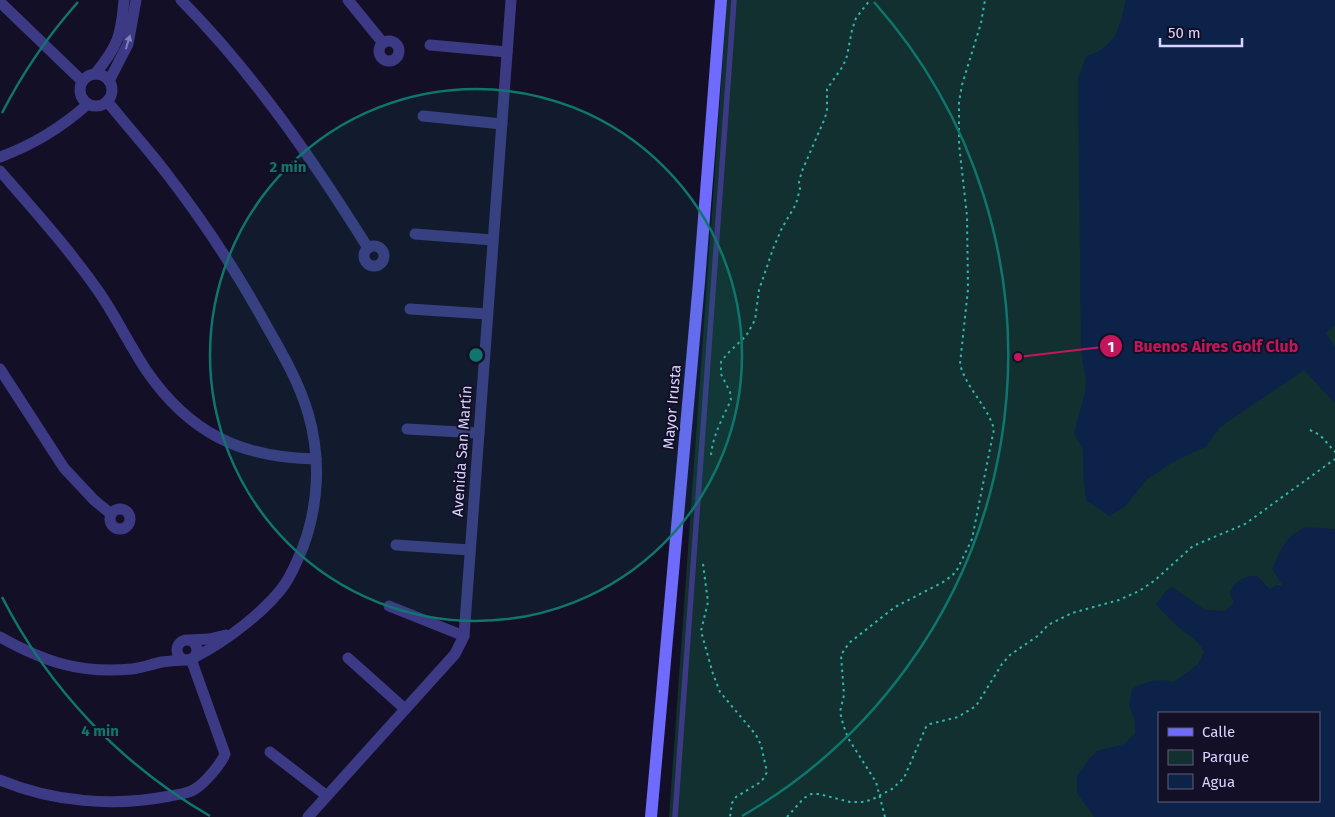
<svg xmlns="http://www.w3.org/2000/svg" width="1335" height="817" font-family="'Fira Sans',sans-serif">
	<rect width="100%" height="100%" fill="#130f26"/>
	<path fill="#12302f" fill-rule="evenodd" d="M 727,0 L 1335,0 L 1335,817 L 669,817 ZM 1159,713 L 1319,713 L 1319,801 L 1159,801 Z"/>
	<g fill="#0c2248" fill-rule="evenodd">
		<path d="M 1126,0 L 1335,0 L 1335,325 L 1326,333 L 1335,347 L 1335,403 L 1304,370 L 1219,428 L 1207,446 L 1173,462 L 1146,480 L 1126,506 L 1109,516 L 1086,500 L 1083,473 L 1083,450 L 1074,433 L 1085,393 L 1086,381 L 1081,352 L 1078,78 L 1086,57 C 1117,45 1119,30 1126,0 Z"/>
		<path d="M 1305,527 L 1335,529 L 1335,817 L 1094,817 L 1077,793 L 1077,776 L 1089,759 L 1097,751 L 1124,744 L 1135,734 L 1135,721 L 1129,705 L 1132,689 C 1146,681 1158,678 1174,682 L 1198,664 L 1204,652 C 1197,638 1193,639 1182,630 C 1172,622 1164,613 1156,604 L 1166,591 L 1172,587 L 1205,610 L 1226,611 L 1234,602 L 1229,593 C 1237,580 1242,576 1257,576 L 1270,589 L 1276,585 L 1283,586 L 1272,569 C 1282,549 1283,538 1305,527 ZM 1319,713 L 1319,801 L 1159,801 L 1159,713 Z"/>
	</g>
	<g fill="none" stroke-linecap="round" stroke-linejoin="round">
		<g stroke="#2fb8b0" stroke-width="2" stroke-dasharray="2.5 4" stroke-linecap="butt">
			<path d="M 1310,430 L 1320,435 L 1335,452"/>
			<path d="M 711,455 C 713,435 723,417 731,400 L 730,392 L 721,374 L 721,362 L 727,354 L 746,336 L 755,320 L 759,290 L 773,249 L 782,228 L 796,204 L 800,189 L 799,182 L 802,171 L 825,118 L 827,110 L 827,89 L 843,66 L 847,56 L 852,30 L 856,18 L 870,0"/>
			<path d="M 703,564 L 708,602 L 701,631 L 713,674 L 720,692 L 756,735 L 761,745 L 767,772 L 764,778 L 759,783 L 736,797 L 732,803 L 730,817"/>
			<path d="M 787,817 L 804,798 L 811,794 L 819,794 L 850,802 L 862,802 L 871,800 L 892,789 L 904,778 L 926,727 L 930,724 L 958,717 L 976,706 L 1002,664 L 1010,655 L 1039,635 L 1048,625 L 1072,613 L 1119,600 L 1139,591 L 1154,581 L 1193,546 L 1245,524 L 1335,459"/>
			<path d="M 885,817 L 876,782 L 848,738 L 843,724 L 840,712 L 844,695 L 841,655 L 849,643 L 895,607 L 945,581 L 956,572 L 972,539 L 994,429 C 987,405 966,388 960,364 L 968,289 L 967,216 L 959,144 L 959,102 L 962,85 L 981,23 L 985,0"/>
		</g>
		<path stroke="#3d3a85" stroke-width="5.5" d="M 675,817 L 734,0"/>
		<g stroke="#3d3a85" stroke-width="11">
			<path d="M 181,0 C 254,74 313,160 368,248"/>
			<path d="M 348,0 L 383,43"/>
			<path d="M 0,2 L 82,81"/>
			<circle cx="389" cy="51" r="10"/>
			<path d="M 430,45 L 507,52"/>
			<path d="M 95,74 C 118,46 121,36 124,0"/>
			<circle cx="96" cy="90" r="16"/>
			<path d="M 109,81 L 128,44 L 136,0"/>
			<path d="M 107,101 C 127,126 148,149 167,174 C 204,222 237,272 266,325 C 282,353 299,382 308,413 C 321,457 319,504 303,547 C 298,559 293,572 285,584 C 266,611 225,642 195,657"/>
			<path d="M 423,116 L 502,124"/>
			<path d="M 0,157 C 33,145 62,127 88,104"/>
			<path d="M 0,171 C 34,210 69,249 99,292 C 116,317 129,344 146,370 C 189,433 241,458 316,459"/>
			<path d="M 415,234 L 493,240"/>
			<circle cx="374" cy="256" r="10"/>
			<path d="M 410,309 L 487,314"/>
			<path d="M 0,369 L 64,468 L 94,500 L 111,514"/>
			<path d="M 407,429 L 479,433"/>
			<circle cx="120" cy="519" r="10"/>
			<path d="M 396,545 L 470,550"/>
			<path d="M 389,606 L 464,636"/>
			<path d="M 0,637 C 45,662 80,674 132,669 C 142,668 152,664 162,662 C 170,661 178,660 185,660"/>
			<circle cx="187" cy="650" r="10"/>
			<path d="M 190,640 L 209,639 L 226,635"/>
			<path d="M 348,658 L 405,709"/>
			<path d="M 270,752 L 327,796"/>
			<path d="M 0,780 C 53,802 113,807 170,796 C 178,794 188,794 195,789 C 205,783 221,764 225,754 L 191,659"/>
			<path d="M 308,817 L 455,654 L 464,636 L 511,0"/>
		</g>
		<path stroke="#6f6bff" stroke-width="12" d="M 651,817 L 699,282 L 721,0"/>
	</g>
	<defs><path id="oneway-solid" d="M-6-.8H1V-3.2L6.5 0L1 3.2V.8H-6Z" transform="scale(1.25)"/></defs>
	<use fill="#837fbc" href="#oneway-solid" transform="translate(128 42) rotate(-73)"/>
	<circle cx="476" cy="355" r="266" fill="#0f766e" fill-opacity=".12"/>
	<g fill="none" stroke="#0f766e" stroke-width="2.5">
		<circle cx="476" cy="355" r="266"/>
		<path d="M210 816A532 532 0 0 1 2 597M2 113A532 532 0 0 1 78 2M874 2A532 532 0 0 1 742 816"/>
	</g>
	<g text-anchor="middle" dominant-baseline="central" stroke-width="4" stroke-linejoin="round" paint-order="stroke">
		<g font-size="15" fill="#d9d4ff" stroke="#130f26">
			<text transform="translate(672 407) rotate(-85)">Mayor Irusta</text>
			<text transform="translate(462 451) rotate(-86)">Avenida San Martín</text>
		</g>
	</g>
	<circle cx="476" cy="355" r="8" fill="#0f766e" stroke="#130f26" stroke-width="2.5"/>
	<g font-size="15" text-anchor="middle" font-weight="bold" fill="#0f766e" stroke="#130f26" stroke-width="4" stroke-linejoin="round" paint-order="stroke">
		<text x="288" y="172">2 min</text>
		<text x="100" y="736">4 min</text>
	</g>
	<path fill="none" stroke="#c2185b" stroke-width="2" d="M1018 357L1111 346"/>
	<g fill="#c2185b" stroke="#130f26" stroke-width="2">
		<circle cx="1018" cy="357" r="5"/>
		<circle cx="1111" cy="346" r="12"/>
	</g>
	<g font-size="15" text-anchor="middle" font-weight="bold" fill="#fff">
		<text x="1111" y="352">1</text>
	</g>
	<g font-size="16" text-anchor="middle" font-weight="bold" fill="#c2185b" stroke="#130f26" stroke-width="4" stroke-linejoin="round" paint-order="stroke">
		<text x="1216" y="352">Buenos Aires Golf Club</text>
	</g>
	<rect x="1158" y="712" width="162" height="90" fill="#130f26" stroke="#625e7d"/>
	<rect x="1168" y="728" width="25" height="8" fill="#6f6bff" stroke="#625e7d"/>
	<text x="1202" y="737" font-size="15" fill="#d9d4ff">Calle</text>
	<rect x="1168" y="750" width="25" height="15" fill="#12302f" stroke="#625e7d"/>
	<text x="1202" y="762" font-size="15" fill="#d9d4ff">Parque</text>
	<rect x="1168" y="774" width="25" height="15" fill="#0c2248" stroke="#625e7d"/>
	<text x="1202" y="787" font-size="15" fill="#d9d4ff">Agua</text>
	<path d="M1160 38v8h82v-8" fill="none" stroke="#d9d4ff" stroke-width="2.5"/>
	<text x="1168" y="38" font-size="15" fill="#d9d4ff" stroke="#130f26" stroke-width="4" paint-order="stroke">50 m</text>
</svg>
